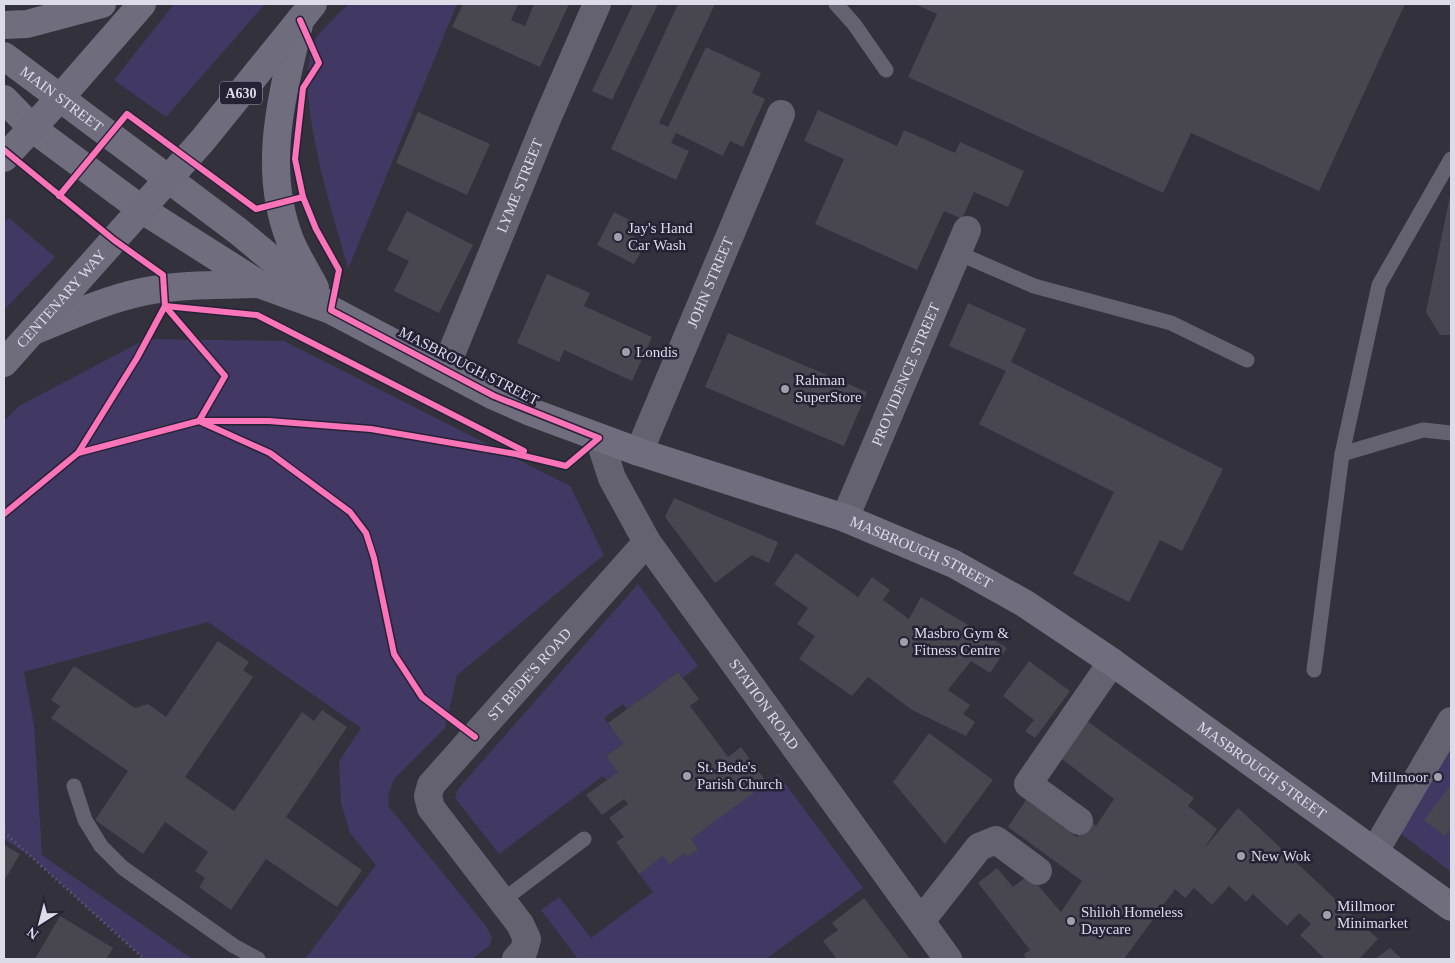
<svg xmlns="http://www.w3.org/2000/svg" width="1455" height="963" font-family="Georgia,serif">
	<rect width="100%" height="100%" fill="#32313c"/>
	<g fill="#413963">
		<path d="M 174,4 L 265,4 L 166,117 L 114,80 Z"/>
		<path d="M 348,4 L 457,4 L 348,269 C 333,211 294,100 313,44 C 317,33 339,14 348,4 Z"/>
		<path d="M 9,218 L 55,257 L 4,310 L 4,223 Z"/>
		<path d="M 146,339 L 284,341 L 570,486 L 604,555 L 457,675 L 445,728 L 394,779 L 388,795 L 389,807 L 486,926 L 492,938 L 490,945 L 472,959 L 305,959 L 376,865 L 350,833 L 341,803 L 339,761 L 361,728 L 208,622 L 24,672 L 34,725 L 42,855 L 192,959 L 144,959 L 30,856 L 4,839 L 4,421 L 19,406 Z"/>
		<path d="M 638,584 L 698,666 L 683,678 L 678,672 L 627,709 L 623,704 L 604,718 L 623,744 L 606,756 L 618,772 L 607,780 L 603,776 L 499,854 L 455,798 L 458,789 Z"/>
		<path d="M 1451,725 L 1451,872 L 1396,830 Z"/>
		<path d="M 778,774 L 863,888 L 766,959 L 578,959 L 541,910 L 559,897 L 591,938 L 653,892 L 639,874 L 663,856 L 684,853 L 687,857 L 698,849 L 691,839 Z"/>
	</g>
	<g fill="#484750">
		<path d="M 463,4 L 518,4 L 511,20 L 525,26 L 534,4 L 569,4 L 540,67 L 452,27 Z"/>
		<path d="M 633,4 L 658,4 L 612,100 L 592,91 Z"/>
		<path d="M 678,4 L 715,4 L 659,123 L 668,127 L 706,47 L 761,73 L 752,93 L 765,99 L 743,147 L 730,141 L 723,156 L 676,133 L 671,143 L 689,151 L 676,180 L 611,149 Z"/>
		<path d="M 915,4 L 1405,4 L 1319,191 L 1191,133 L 1163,193 L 908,77 L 937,14 Z"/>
		<path d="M 818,110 L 897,146 L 904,130 L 955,153 L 960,142 L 1024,171 L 1008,207 L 974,192 L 962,219 L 944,211 L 917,270 L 815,224 L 844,159 L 804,141 Z"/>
		<path d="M 418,112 L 490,144 L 467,195 L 396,163 Z"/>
		<path d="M 1450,196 L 1451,335 L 1440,335 L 1426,312 Z"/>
		<path d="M 407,211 L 473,245 L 439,313 L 394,291 L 409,261 L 387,250 Z"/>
		<path d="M 614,212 L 631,221 L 625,232 L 646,243 L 634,264 L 597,245 Z"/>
		<path d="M 547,274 L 590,293 L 584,306 L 652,337 L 632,381 L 564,350 L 559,362 L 517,343 Z"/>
		<path d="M 968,303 L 1026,329 L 1011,362 L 1223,469 L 1182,551 L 1160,540 L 1129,602 L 1073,574 L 1114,492 L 979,424 L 1006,371 L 949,346 Z"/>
		<path d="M 728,333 L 867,392 L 844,446 L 705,387 Z"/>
		<path d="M 674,498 L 778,542 L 769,563 L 752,555 L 715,583 L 665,517 Z"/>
		<path d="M 796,553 L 858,597 L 872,577 L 890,590 L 883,600 L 909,619 L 921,597 L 1007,648 L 990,673 L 971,661 L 948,690 L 970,705 L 963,714 L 975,722 L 966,736 L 912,710 L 868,677 L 852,696 L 799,659 L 815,636 L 797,624 L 808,608 L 774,584 Z"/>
		<path d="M 218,641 L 249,662 L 243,670 L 253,677 L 185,777 L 234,811 L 302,712 L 314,721 L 322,710 L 347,727 L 286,817 L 362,870 L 337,907 L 266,859 L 231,910 L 199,887 L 205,878 L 195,871 L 208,852 L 165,822 L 143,854 L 95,820 L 128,771 L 51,718 L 60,706 L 51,700 L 74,666 L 135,708 L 148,704 L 166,717 Z"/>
		<path d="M 1029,661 L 1070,691 L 1035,738 L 1025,731 L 1034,720 L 1003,696 Z"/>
		<path d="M 678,672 L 699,699 L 690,706 L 728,757 L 741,747 L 767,783 L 691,839 L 698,849 L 687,857 L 684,853 L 669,864 L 663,856 L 639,874 L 616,842 L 624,837 L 609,818 L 628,804 L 624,799 L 602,815 L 586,795 L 618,772 L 606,756 L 623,744 L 608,723 Z"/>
		<path d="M 1087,721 L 1194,798 L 1188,806 L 1217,829 L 1204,849 L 1238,808 L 1378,939 L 1359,959 L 1325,959 L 1300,935 L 1311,924 L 1299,913 L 1287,926 L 1253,894 L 1246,902 L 1229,886 L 1212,905 L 1194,888 L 1185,898 L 1175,889 L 1124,959 L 1026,959 L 1024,954 L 1030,950 L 978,883 L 997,868 L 1013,887 L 1029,875 L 1061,912 L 1082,881 L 1008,827 L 1026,800 L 1077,837 L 1088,818 L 1096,826 L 1114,799 L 1062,759 Z"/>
		<path d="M 929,733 L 993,780 L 945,844 L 893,782 Z"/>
		<path d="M 1451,785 L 1451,828 L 1445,836 L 1424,820 Z"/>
		<path d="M 4,845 L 20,854 L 4,881 Z"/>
		<path d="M 864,898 L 910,959 L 837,959 L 823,941 L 838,930 L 832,923 Z"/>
		<path d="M 60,916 L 113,948 L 106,959 L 35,959 Z"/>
		<path d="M 1390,948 L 1402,959 L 1375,959 Z"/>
	</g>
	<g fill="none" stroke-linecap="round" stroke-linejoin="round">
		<path stroke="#676571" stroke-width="3" stroke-dasharray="1 4" stroke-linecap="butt" d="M 4,832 L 144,959"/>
		<g stroke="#646270" stroke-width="15">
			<path d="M 836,4 L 854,24 L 886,70"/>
			<path d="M 958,253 L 1034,286 L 1171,323 L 1247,360"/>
			<path d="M 1342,454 L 1379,285 L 1451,159"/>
			<path d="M 1314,670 L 1342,454 L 1423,430 L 1451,433"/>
			<path d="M 74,786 L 85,820 L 101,846 L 123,868 L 234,946 L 258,959"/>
			<path d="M 502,901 L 584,839"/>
		</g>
		<g stroke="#646270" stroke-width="28">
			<path id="s1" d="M 445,369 L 547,119 L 597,4"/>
			<path id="s2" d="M 599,438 L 612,478 L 647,542 L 948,959"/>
			<path id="s3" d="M 639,452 L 781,114"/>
			<path id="s4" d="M 845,518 L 967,230"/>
			<path d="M 1079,821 L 1028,784 L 1112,662"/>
			<path d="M 1375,851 L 1451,721"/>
			<path d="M 921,921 L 979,847 L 996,840 L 1038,871"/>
			<path id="s5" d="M 516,959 L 524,950 L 527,939 L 520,924 L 431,808 L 428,796 L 431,785 L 647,542"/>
		</g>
		<g stroke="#706d7e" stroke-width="28">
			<path d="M 300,20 C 283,93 261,166 290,240 C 297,257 307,272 315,288"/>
			<path d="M 4,25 L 27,24 L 102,4"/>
			<path id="s6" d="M 4,56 L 238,231 L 321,300"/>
			<path id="s7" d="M 4,99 L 32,128 L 141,209 L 259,284 L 331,310 L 494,396 L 528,411 L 639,452 L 845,518 L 954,564 L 1024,603 L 1112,662 L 1451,907"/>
			<path d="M 33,331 C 68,317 104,300 142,292 C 179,284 219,285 257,284"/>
		</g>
		<g stroke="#6e6c7d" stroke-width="28">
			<path d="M 4,158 L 60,98 L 142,4"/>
			<path id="s8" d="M 4,363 L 202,141 L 313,4"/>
		</g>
		<defs>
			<g id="cycleway">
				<path d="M 4,150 L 114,240 L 163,275 L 165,306 L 137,358 L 78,453"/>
				<path d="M 59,196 L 127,114 L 256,209 L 303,197"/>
				<path d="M 165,306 L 225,376 L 199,421 L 269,421 L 371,429 L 516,454 L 566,466 L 599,438 L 494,396 L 331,310 L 339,270 L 316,229 L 303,197 L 295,159 L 303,88 L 319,63 L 300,20"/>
				<path d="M 165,306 L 257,315 L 524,451"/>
				<path d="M 4,514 L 78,453 L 199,421 L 270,453 L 350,512 L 366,533 L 374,558 L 394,654 L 422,697 L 475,737"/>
			</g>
		</defs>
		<use href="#cycleway" stroke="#262236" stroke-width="9"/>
		<use href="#cycleway" stroke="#fb73b8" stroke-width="6"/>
	</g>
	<g fill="#a0a0ac" stroke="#262236" stroke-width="2">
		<circle cx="618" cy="237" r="5"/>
		<circle cx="626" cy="352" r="5"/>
		<circle cx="785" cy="389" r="5"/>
		<circle cx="904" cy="642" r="5"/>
		<circle cx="687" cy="776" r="5"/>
		<circle cx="1438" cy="777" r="5"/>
		<circle cx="1241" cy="856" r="5"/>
		<circle cx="1327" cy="915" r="5"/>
		<circle cx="1071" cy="921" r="5"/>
	</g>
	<g text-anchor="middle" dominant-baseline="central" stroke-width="5" stroke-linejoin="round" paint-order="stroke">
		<rect fill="#262236" stroke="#a5a4b3" stroke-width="1" x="220" y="81.5" width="42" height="23" rx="4"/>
		<g font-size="14" font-weight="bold" fill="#dcdbe8">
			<text x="241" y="93">A630</text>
		</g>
		<g font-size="15" fill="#dcdbe8" stroke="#262236">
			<text stroke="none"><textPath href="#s6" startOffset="72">MAIN STREET</textPath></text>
			<text stroke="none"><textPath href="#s1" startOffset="198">LYME STREET</textPath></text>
			<text stroke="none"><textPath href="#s3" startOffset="184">JOHN STREET</textPath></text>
			<text stroke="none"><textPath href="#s8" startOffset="86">CENTENARY WAY</textPath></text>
			<text transform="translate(469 366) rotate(27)">MASBROUGH STREET</text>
			<text stroke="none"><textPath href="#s4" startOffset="156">PROVIDENCE STREET</textPath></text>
			<text stroke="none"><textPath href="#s7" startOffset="1032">MASBROUGH STREET</textPath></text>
			<text stroke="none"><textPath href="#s5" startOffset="358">ST BEDE'S ROAD</textPath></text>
			<text stroke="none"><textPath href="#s2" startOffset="315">STATION ROAD</textPath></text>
			<text stroke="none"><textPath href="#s7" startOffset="1438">MASBROUGH STREET</textPath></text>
		</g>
		<g font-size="15" fill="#dcdbe8" stroke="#262236" text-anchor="start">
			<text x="628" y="228">Jay's Hand<tspan x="628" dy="17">Car Wash</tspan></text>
			<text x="636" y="352">Londis</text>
			<text x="795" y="380">Rahman<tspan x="795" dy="17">SuperStore</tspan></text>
			<text x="914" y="633">Masbro Gym &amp;<tspan x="914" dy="17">Fitness Centre</tspan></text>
			<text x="697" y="767">St. Bede's<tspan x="697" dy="17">Parish Church</tspan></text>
			<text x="1428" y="777" text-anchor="end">Millmoor</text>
			<text x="1251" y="856">New Wok</text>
			<text x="1337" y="906">Millmoor<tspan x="1337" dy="17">Minimarket</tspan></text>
			<text x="1081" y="912">Shiloh Homeless<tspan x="1081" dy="17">Daycare</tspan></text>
		</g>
	</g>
	<rect width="1455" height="963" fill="none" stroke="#dcdbe8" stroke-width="10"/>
	<g transform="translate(40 923) rotate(216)" stroke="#262236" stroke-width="4" paint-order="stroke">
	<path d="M0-4L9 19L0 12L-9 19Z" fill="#dcdbe8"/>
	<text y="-8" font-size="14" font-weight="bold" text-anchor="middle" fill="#dcdbe8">N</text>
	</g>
</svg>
